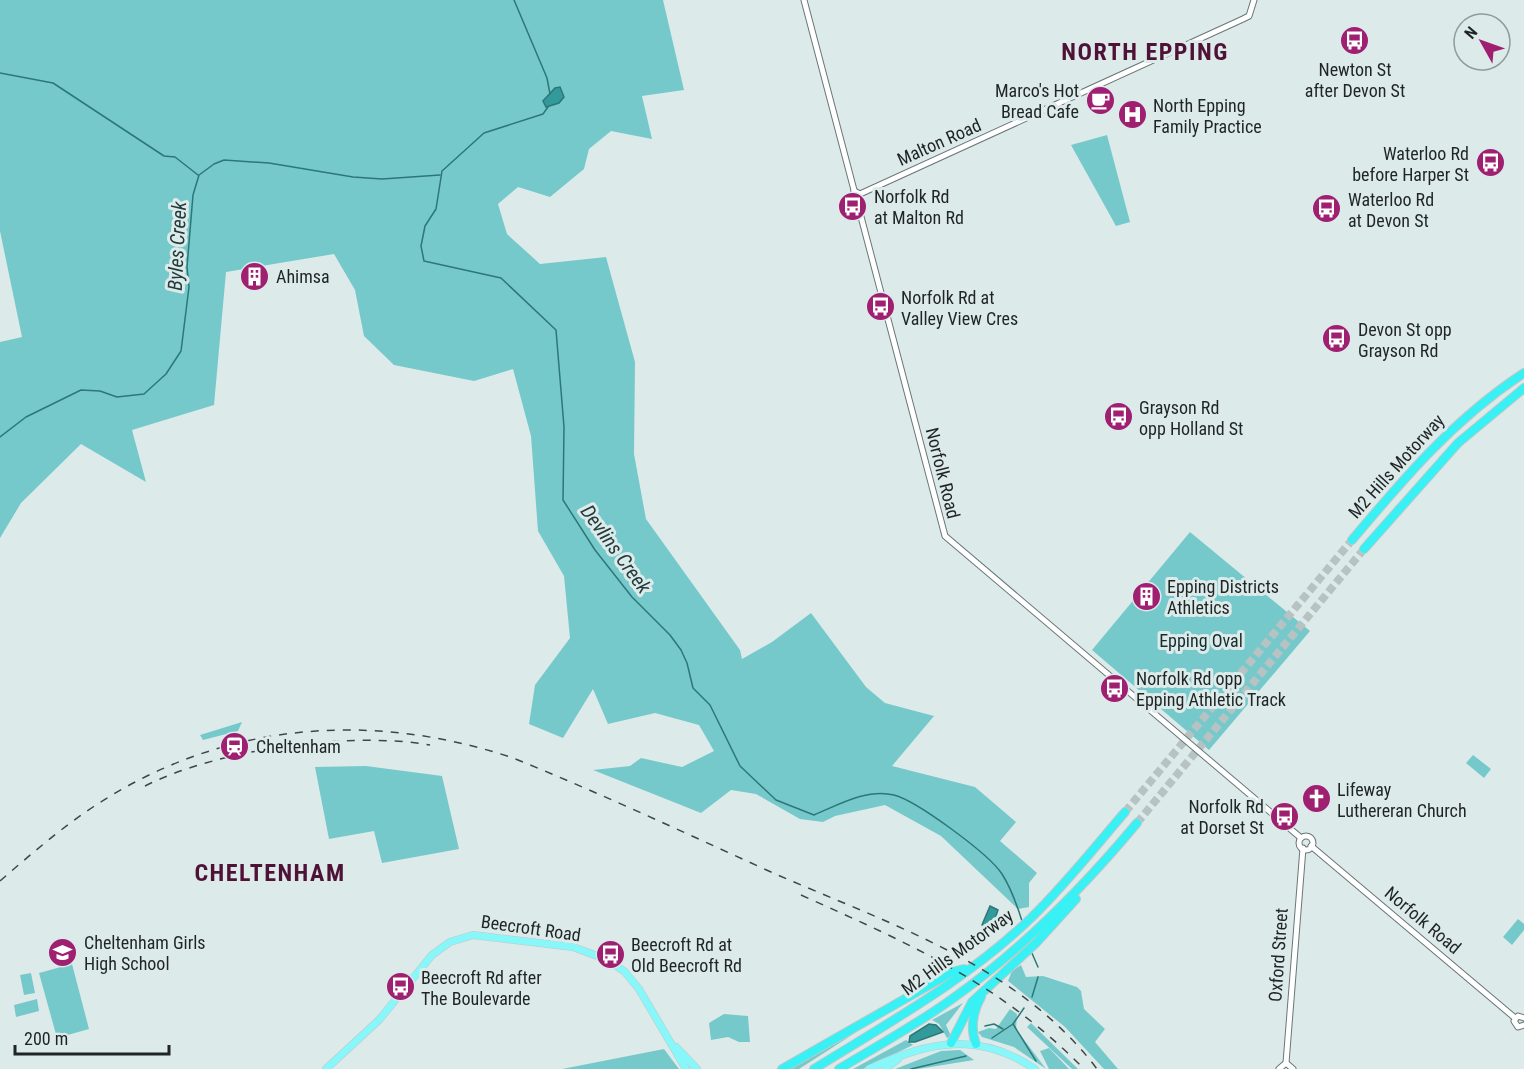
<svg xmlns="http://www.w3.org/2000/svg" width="1524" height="1069" font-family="'Roboto Condensed',sans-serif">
	<rect width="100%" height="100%" fill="#ddeaea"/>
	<g fill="#76c9cb">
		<path d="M 0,0 L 663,0 L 684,90 L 642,96 L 652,139 L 611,131 L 589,149 L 584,169 L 550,197 L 518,187 L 498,204 L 507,234 L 540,264 L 606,257 L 635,362 L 634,454 L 646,519 L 740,650 L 742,659 L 772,642 L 811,613 L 866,687 L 885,703 L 934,716 L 892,766 L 975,787 L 1016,822 L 1000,841 L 1037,873 L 1029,883 L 1029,907 L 1018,909 L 941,836 L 885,805 L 835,816 L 823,822 L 800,819 L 756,794 L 731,790 L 701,813 L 593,770 L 630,766 L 641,758 L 682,767 L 714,751 L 699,725 L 655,713 L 608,724 L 593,689 L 563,738 L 529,724 L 535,685 L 570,638 L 564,576 L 538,531 L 531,436 L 513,369 L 474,381 L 394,365 L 364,336 L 355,290 L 334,254 L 226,272 L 214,405 L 132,430 L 146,482 L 81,444 L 21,503 L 0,538 L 0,342 L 22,337 L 0,231 Z"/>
		<path d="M 1107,135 L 1130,222 L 1116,226 L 1071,145 Z"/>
		<path d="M 1190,532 L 1310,631 L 1209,750 L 1092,650 Z"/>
		<path d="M 242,722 L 238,731 L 203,740 L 200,735 Z"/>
		<path d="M 1473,755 L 1491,769 L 1484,778 L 1466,763 Z"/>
		<path d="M 366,766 L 442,776 L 459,849 L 382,863 L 374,831 L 329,839 L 315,767 Z"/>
		<path d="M 1518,919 L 1524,924 L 1524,930 L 1512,945 L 1503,937 Z"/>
		<path d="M 72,964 L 89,1029 L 57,1038 L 39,973 Z"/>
		<path d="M 1021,965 L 1026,977 L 1043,976 L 1077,987 L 1081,991 L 1084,1009 L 1105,1029 L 1095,1042 L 1118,1069 L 1104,1069 L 1065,1027 L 1008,981 L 1012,971 Z"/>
		<path d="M 31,973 L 35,993 L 24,995 L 20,975 Z"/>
		<path d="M 37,999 L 39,1011 L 16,1017 L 14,1005 Z"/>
		<path d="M 963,1003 L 946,1025 L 951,1036 L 947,1038 L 939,1024 L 932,1020 Z"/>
		<path d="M 1010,1009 L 1017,1014 L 1016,1029 L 1046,1069 L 1014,1047 L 982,1037 L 978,1032 L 989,1028 L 996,1029 Z"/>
		<path d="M 724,1014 L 748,1016 L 750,1042 L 739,1042 L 728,1037 L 711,1040 L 709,1023 Z"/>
		<path d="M 1031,1023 L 1078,1069 L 1072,1069 L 1027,1027 Z"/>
		<path d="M 855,1033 L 799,1069 L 789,1069 Z"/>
		<path d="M 906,1040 L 913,1045 L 863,1069 L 853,1069 Z"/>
		<path d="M 1049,1048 L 1069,1069 L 1049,1069 L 1040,1051 Z"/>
		<path d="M 664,1049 L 679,1069 L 562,1069 Z"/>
		<path d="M 960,1050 L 974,1060 L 918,1069 L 895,1069 L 941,1051 Z"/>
	</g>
	<g fill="#339a9c" stroke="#2d7778" stroke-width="1.5">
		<path d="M 560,87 L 564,97 L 559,103 L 546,107 L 543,101 L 555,88 Z"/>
		<path d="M 990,906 L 998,910 L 993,925 L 988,928 L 982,925 Z"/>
		<path d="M 929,1024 L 936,1025 L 943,1032 L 915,1042 L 909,1042 L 910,1036 Z"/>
	</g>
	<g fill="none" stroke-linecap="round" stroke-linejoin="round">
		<g stroke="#2d7778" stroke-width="1.5">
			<path d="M 514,0 L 547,78 L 550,94"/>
			<path d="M 0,73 L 53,83 L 164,156 L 175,157 L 198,175"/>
			<path d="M 548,107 L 543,114 L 484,133 L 442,171 L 436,209 L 425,226 L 421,246 L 424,261 L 501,278 L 556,330 L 564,427 L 563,500 L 595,550 L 632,597 L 670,635 L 681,650 L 687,663 L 693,688 L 710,705 L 740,766 L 776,800 L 814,815 C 838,805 867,788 894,795 C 917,801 989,854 1002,874 C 1011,888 1017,905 1022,921"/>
			<path d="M 0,437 L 26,417 L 81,390 L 100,391 L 117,397 L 144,394 L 166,374 L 181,351 L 189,287 L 187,267 L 193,195 L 199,175 L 214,164 L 224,160 L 269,163 L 353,177 L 382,179 L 440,175"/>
			<path d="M 1031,951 L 1038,967"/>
			<path d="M 1032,997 L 1038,977"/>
			<path d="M 1013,1024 L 1036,1061"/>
			<path d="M 985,1026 L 994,1024 L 1003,1029"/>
			<path d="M 992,1038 L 1013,1024 L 1024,1008"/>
			<path d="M 911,1069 L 966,1056"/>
		</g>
		<g stroke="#b7c2c2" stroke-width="8" stroke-dasharray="8 4" stroke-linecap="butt">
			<path d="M 1125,812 L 1352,540"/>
			<path d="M 1137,823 L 1364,549"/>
		</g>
		<defs>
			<g id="minor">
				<path d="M 804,0 L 945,536 L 1301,838"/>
				<path d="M 854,191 L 860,194 L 1243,19 L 1249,16 L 1254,0"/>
				<circle cx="1306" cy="843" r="7"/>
				<path d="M 1311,846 L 1515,1018"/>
				<path d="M 1524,1018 L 1518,1016 L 1514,1021 L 1518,1027 L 1524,1025"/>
				<path d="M 1286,1063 L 1303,848"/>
				<path d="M 1279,1069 L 1286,1063 L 1293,1069"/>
			</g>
			<g id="major">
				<path d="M 676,1047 L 697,1069"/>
				<path d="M 326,1069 L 379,1020 L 432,955 L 450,942 L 473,935 L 573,947 L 608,960 L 625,972 L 639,989 L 686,1069"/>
				<path d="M 869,1069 C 928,1041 978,1031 1035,1069"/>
				<path d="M 885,1069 L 898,1059"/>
			</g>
			<g id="highway">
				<path d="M 1352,540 C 1405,477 1455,418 1524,373"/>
				<path d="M 1364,549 L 1458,443 L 1524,388"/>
				<path d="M 951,1043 L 972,1002 L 1036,943 L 1076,899"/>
				<path d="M 976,1044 C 970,1029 973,1011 981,997"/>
				<path d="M 782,1069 L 952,972 L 964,969"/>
				<path d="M 814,1069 C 888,1023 968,979 1031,918 C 1065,885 1094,848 1125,812"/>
				<path d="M 839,1069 C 877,1046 916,1025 952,999 C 1023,949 1082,889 1137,823"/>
			</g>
		</defs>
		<use href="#minor" stroke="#6b7676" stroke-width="7"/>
		<use href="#major" stroke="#c5c6c6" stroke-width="8"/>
		<use href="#highway" stroke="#c5c6c6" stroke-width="10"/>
		<use href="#minor" stroke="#fff" stroke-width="5"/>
		<use href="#major" stroke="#87f7f9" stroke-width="7"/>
		<use href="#highway" stroke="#37f1f5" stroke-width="8"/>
		<g stroke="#404646" stroke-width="1.5" stroke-dasharray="8 8" stroke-linecap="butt">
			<path d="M 145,786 C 218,749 350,731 430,745"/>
			<path d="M 0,881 C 30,855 60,829 93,807 C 221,722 370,710 513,758 C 600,793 685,833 771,872 C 886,923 1018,964 1097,1069"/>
			<path d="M 801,895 C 908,943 1000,983 1084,1069"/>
		</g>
	</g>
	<defs>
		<symbol id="bus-disc" viewBox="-11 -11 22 22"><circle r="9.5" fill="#9f1f71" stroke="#ddeaea"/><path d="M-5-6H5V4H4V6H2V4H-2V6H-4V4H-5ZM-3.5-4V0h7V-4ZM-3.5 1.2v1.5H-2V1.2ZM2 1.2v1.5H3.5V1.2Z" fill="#fff"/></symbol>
		<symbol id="cafe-disc" viewBox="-11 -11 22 22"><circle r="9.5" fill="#9f1f71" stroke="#ddeaea"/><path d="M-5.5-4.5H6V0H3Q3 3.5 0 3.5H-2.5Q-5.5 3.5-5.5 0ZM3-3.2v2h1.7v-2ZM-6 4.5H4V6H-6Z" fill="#fff"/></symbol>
		<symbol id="hospital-disc" viewBox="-11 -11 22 22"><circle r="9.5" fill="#9f1f71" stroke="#ddeaea"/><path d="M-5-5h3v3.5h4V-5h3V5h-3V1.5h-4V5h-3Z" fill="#fff"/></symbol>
		<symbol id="building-disc" viewBox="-11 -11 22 22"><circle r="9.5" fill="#9f1f71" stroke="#ddeaea"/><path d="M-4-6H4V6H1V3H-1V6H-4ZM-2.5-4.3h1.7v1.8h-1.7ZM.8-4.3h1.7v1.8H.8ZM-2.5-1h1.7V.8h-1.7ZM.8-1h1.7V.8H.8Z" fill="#fff"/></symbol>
		<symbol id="station-disc" viewBox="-11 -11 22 22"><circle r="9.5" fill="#9f1f71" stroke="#ddeaea"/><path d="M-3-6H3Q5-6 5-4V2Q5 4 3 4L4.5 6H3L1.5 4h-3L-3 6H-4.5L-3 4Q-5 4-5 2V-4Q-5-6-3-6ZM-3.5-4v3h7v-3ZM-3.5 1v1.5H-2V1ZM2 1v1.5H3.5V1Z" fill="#fff"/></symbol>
		<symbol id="church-disc" viewBox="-11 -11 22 22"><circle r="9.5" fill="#9f1f71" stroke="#ddeaea"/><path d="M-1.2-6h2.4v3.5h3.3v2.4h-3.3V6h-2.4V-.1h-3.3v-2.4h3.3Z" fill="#fff"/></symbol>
		<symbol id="school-disc" viewBox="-11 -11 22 22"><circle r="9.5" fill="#9f1f71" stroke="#ddeaea"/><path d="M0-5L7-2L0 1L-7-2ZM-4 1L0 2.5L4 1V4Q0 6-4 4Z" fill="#fff"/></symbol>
	</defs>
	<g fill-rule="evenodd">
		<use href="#bus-disc" x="1338" y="24" width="33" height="33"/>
		<use href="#cafe-disc" x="1084" y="84" width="33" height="33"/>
		<use href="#hospital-disc" x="1116" y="98" width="33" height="33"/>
		<use href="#bus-disc" x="1474" y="146" width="33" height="33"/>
		<use href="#bus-disc" x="836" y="190" width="33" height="33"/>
		<use href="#bus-disc" x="1310" y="192" width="33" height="33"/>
		<use href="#building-disc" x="238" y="260" width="33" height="33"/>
		<use href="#bus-disc" x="864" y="290" width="33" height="33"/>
		<use href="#bus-disc" x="1320" y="322" width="33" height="33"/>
		<use href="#bus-disc" x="1102" y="400" width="33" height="33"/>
		<use href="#building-disc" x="1130" y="580" width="33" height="33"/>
		<use href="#bus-disc" x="1098" y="672" width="33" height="33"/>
		<use href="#station-disc" x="218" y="730" width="33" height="33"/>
		<use href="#church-disc" x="1300" y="782" width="33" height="33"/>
		<use href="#bus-disc" x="1268" y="800" width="33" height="33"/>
		<use href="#school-disc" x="46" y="936" width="33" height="33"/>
		<use href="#bus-disc" x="594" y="938" width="33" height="33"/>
		<use href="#bus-disc" x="384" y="970" width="33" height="33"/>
	</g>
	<g text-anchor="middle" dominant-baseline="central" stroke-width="6" stroke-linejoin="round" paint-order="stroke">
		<g font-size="18" fill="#1f2424" stroke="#ddeaea" text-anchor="start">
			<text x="1355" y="69" text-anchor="middle">Newton St<tspan x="1355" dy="21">after Devon St</tspan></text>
			<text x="1079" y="90" text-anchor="end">Marco's Hot<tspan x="1079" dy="21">Bread Cafe</tspan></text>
			<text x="1153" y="105">North Epping<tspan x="1153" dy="21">Family Practice</tspan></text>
			<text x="1469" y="153" text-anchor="end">Waterloo Rd<tspan x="1469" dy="21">before Harper St</tspan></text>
			<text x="874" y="196">Norfolk Rd<tspan x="874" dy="21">at Malton Rd</tspan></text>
			<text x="1348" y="199">Waterloo Rd<tspan x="1348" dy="21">at Devon St</tspan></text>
			<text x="276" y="276">Ahimsa</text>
			<text x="901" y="297">Norfolk Rd at<tspan x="901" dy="21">Valley View Cres</tspan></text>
			<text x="1358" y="329">Devon St opp<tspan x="1358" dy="21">Grayson Rd</tspan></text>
			<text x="1139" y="407">Grayson Rd<tspan x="1139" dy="21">opp Holland St</tspan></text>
			<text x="1167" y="586">Epping Districts<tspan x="1167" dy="21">Athletics</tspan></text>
			<text x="1136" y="678">Norfolk Rd opp<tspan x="1136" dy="21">Epping Athletic Track</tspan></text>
			<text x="256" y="746">Cheltenham</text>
			<text x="1337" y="789">Lifeway<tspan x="1337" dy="21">Luthereran Church</tspan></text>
			<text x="1264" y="806" text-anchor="end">Norfolk Rd<tspan x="1264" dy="21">at Dorset St</tspan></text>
			<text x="84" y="942">Cheltenham Girls<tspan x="84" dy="21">High School</tspan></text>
			<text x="631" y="944">Beecroft Rd at<tspan x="631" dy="21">Old Beecroft Rd</tspan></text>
			<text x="421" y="977">Beecroft Rd after<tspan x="421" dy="21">The Boulevarde</tspan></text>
		</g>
		<g font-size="18" fill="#1f2424" stroke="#ddeaea">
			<text transform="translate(939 142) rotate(-24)">Malton Road</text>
			<text transform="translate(1396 466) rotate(-48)">M2 Hills Motorway</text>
			<text transform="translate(943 473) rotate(76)">Norfolk Road</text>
			<text transform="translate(1423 920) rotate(40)">Norfolk Road</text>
			<text transform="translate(531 928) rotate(8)">Beecroft Road</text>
			<text transform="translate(957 952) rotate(-36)">M2 Hills Motorway</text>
			<text transform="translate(1278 955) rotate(-86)">Oxford Street</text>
		</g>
		<g font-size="18" fill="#162d2e" stroke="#ddeaea">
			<text x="1201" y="640">Epping Oval</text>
		</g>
		<g font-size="20" font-style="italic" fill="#223a3a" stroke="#ddeaea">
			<text transform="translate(177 246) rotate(-87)">Byles Creek</text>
			<text transform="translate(616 549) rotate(54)">Devlins Creek</text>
		</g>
		<g font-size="24" font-weight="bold" letter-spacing="1.5" fill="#4f1237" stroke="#ddeaea">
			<text x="1145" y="52">NORTH EPPING</text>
			<text x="270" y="873">CHELTENHAM</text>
		</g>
	</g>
	<g transform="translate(1482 42) rotate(310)"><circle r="28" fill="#ddeaea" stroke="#919b9b" stroke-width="1.5"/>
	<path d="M0-4.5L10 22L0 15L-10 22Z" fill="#9f1f71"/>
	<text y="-9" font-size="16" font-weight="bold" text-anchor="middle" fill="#1f2424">N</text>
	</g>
	<path d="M15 1045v9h154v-9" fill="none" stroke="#1f2424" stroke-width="3"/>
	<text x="24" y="1045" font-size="18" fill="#1f2424" stroke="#ddeaea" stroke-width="4.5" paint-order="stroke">200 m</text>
</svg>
